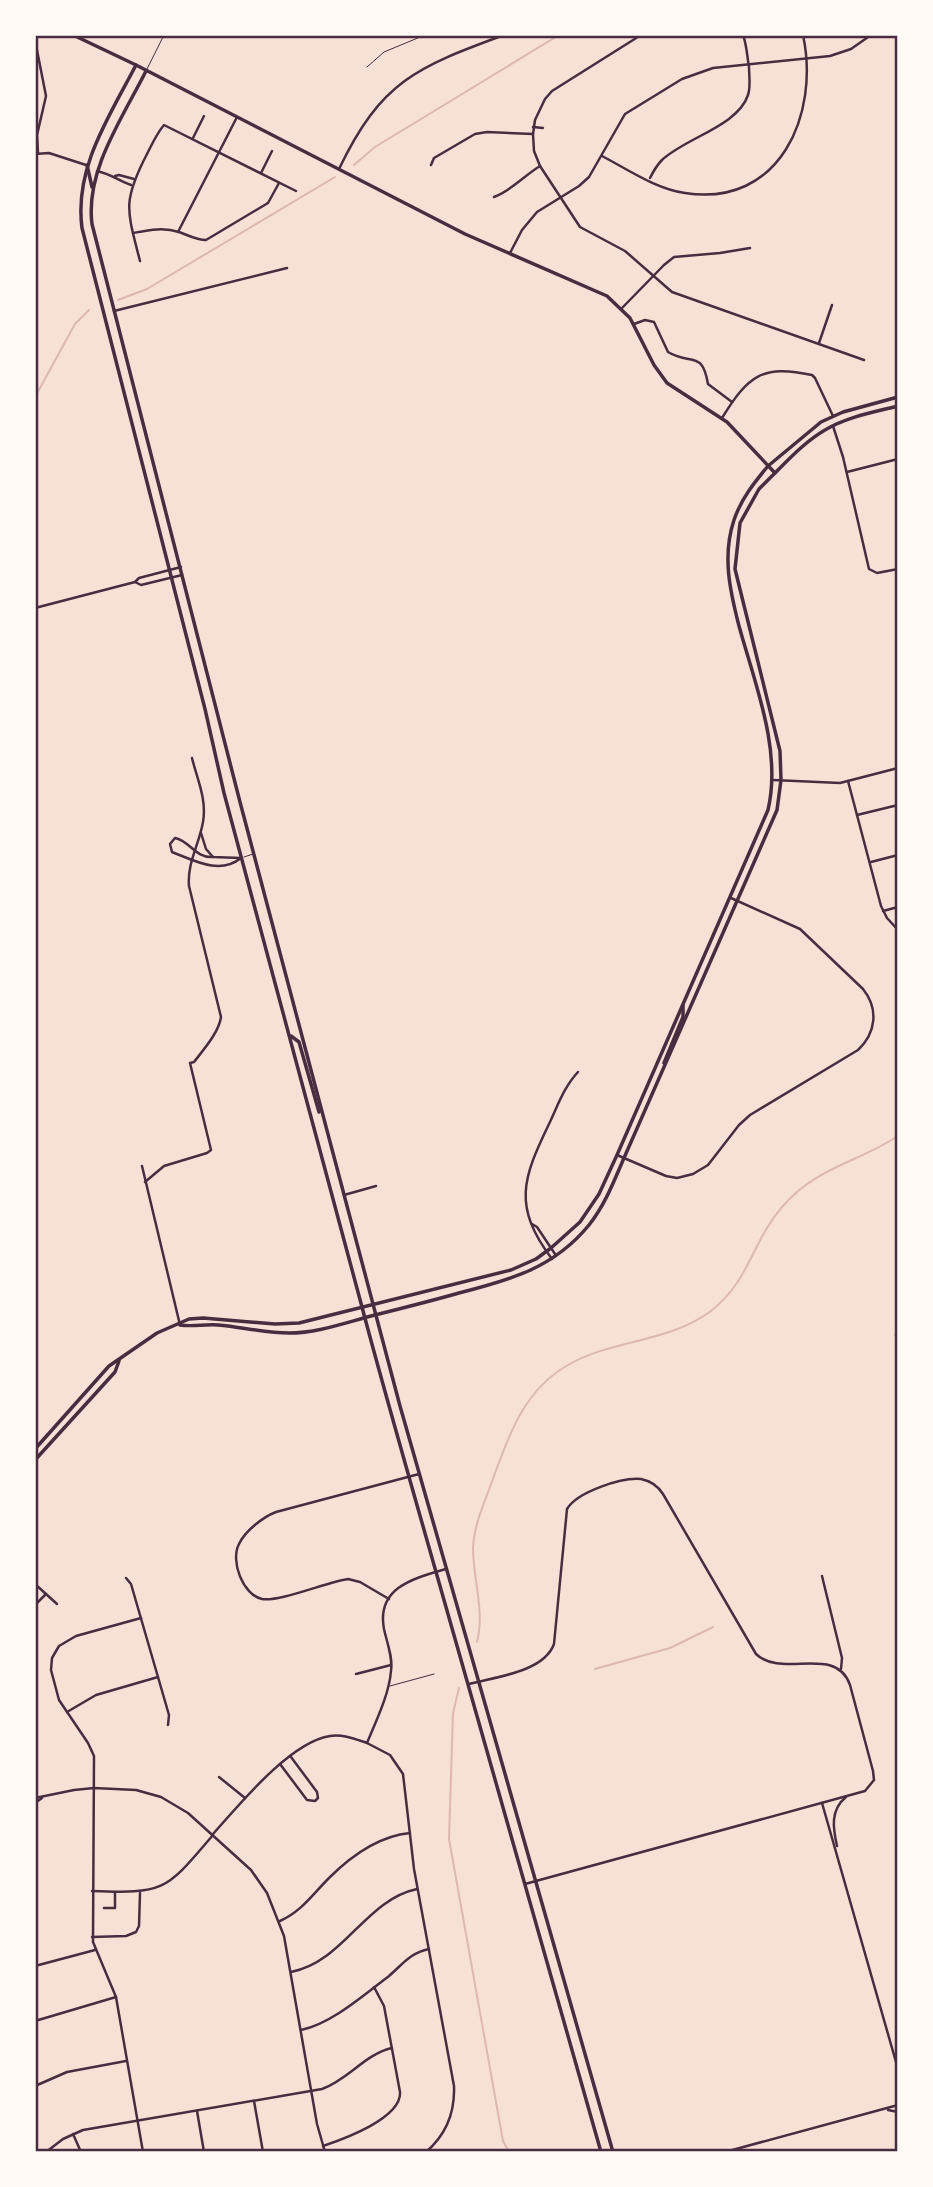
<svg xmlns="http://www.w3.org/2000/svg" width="933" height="2187" font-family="'PT Serif',serif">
	<rect width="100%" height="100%" fill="#f7e1d7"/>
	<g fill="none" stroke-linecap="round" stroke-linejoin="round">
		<g stroke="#dcb8b0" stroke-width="2">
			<path d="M 354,165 L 375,147 L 559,35"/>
			<path d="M 118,300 L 147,289 L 335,177"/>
			<path d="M 35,397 L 75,324 L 89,310"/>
			<path d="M 477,1642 C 485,1611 473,1579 473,1548 C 474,1526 483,1506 490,1487 C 507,1440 522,1391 568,1365 C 613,1339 668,1343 711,1311 C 751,1279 751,1243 782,1207 C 816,1167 857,1163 898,1136"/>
			<path d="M 595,1669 L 670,1648 L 713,1627"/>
			<path d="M 459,1688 L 453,1713 L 449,1839 L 503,2141 L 509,2152"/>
		</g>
		<g stroke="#4a2c40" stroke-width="1">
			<path d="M 367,67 L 384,52 L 425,35"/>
			<path d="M 147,69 L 164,35"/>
			<path d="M 244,857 L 253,854"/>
			<path d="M 390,1686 L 434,1674"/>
		</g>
		<g stroke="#4a2c40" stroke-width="2.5">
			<path d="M 641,35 L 552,91 L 545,99 L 535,120 L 533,134 L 534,151 L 540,166 L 580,227 L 625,251 L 672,292 L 864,360"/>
			<path d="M 35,40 L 46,96 L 37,135 L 38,153"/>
			<path d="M 533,127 L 543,128"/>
			<path d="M 193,138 L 204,116"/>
			<path d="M 35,154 L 49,153 L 86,165"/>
			<path d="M 602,156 C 627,169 656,189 685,193 C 780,208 820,114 803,35"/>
			<path d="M 431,165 L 434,158 L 475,134 L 487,132 L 533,134"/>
			<path d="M 97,171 C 111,174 119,181 131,185"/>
			<path d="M 261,173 L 272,151"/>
			<path d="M 115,176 L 119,175 L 134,179"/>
			<path d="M 650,178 C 653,172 657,165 662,160 C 685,138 738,126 748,95 C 751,86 749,76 749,67 C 747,56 747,46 743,35"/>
			<path d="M 494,197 C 511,191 525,175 540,166"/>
			<path d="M 178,232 L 237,117"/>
			<path d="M 133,233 C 149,230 163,227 179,232 C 188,235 196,240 206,240 L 268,203 L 279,183"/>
			<path d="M 510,253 L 522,230 L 537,212 L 579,186 L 589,177 L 625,114 L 682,79 L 713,68 L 830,56 L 851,49 L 871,35"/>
			<path d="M 140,261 C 127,210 122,202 147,154 C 152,144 157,133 164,125 L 296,191"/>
			<path d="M 622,308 L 664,265 L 674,257 L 720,253 L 750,248"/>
			<path d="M 114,311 L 287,268"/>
			<path d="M 634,324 L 645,320 L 654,322 L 668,352 C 691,366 702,349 708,384 L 732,402"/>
			<path d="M 819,343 L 832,305"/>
			<path d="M 722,418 C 748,376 762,364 812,375 L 815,378 L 833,416"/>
			<path d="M 833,426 L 843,457 L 869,569 L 877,573 L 898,569"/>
			<path d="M 847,472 L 898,459"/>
			<path d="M 135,582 L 141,585 L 182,575"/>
			<path d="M 35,608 L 135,582 L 139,578 L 181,567"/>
			<path d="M 773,780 L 840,783 L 898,768"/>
			<path d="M 848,781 L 881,906 L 887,918 L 898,930"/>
			<path d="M 857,815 L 898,805"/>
			<path d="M 201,833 L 206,849 L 213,857 L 241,858"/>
			<path d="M 213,857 C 195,858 190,841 175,838 L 170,844 L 172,852 C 195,861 220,875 241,858"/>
			<path d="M 871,862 L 898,855"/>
			<path d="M 883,911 L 898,907"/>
			<path d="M 617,1155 L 666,1176 L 677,1178 L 693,1174 L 708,1165 L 739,1125 L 750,1115 L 858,1050 C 876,1033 879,1009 863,989 L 800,929 L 731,898"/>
			<path d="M 142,1166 L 180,1325"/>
			<path d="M 145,1182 L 164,1166 L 207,1153 L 211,1150 L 190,1063 L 194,1062 C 204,1049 219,1032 221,1017 L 189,886 C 187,863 199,845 203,822 C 207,799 197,779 192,758"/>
			<path d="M 344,1195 L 376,1186"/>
			<path d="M 532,1224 L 537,1227 L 555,1254"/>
			<path d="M 552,1259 C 512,1206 523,1178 549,1124 C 558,1105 564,1087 578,1072"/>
			<path d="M 898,1321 L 896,1335 L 898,1345"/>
			<path d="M 822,1576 L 842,1658 L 841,1669"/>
			<path d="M 126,1578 L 131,1584 L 169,1715 L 168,1725"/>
			<path d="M 35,1584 L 57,1604"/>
			<path d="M 389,1599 L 360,1582 L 348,1579 C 327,1582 280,1602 262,1599 C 243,1595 230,1561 239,1544 C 245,1531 263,1517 276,1512 L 419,1474"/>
			<path d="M 35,1605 L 46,1594"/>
			<path d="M 141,1618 L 76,1636 L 59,1646 L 52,1658 L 51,1670 L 59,1700 L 88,1743 L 94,1756 L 93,1942 L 116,1997 L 143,2152"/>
			<path d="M 356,1674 L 391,1665"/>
			<path d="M 67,1712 L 96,1695 L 158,1677"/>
			<path d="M 367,1743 L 390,1755 L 403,1774 L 414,1869 L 454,2086 C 455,2112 446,2135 426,2152"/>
			<path d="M 280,1764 L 307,1800 L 315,1801 L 318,1798 L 317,1792 L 291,1757"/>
			<path d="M 219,1777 L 245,1798"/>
			<path d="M 92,1891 C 166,1894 166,1890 213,1835"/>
			<path d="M 104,1908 L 115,1908 L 115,1892"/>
			<path d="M 280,1921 C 302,1911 312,1895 329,1878 C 351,1856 379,1836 410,1833"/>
			<path d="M 92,1937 L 126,1936 L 136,1932 L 139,1926 L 140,1893"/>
			<path d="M 35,1966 L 95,1950"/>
			<path d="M 291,1972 C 344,1962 365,1900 417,1889"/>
			<path d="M 35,2021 L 116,1997"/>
			<path d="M 301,2030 C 331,2024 364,1995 389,1976 C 403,1964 410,1953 429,1949"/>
			<path d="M 35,2086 L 67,2072 L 126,2061"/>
			<path d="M 254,2101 L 263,2152"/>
			<path d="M 197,2111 L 204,2152"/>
			<path d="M 73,2134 L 81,2152"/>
			<path d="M 323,2146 C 344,2139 402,2118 400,2092 L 384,2006 L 374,1987"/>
			<path d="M 46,2152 L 63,2139 L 83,2130 L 322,2089 C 348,2080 365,2054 392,2048"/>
		</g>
		<g stroke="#4a2c40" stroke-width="2.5">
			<path d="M 339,169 C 381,81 417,67 504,35"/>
			<path d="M 469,1684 C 495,1677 544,1672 554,1644 L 567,1509 C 577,1492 622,1477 641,1479 C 651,1481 658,1486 663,1494 L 756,1654 C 782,1679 836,1644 850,1685 L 873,1771 L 874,1780 L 865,1791 L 525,1884"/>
			<path d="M 35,1798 L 74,1790 L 94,1788 L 136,1790 L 161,1797 L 188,1813 L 251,1870 L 267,1893 L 284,1936 L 317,2124 L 325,2152"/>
			<path d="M 35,1803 L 42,1798"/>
			<path d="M 822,1803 L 898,2069"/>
			<path d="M 213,1834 C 239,1805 290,1742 330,1736 C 343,1734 355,1739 367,1743 C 376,1721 389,1695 391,1671 C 393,1657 387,1643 384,1629 C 376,1587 415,1578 446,1569"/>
			<path d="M 837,1846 C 833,1828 830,1810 846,1797"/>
			<path d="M 888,2110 L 898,2112"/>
			<path d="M 725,2152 L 898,2105"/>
		</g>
		<g stroke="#4a2c40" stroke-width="3.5">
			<path d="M 73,35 L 136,65"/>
			<path d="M 768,466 L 821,422 L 843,412 L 898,397"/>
			<path d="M 775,473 C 790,458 806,441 825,430 C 847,417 874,412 898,406"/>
			<path d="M 664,1063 L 683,1017 L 683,1005"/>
		</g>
		<g stroke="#4a2c40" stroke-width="3.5">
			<path d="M 146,71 C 123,117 85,171 92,224 L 240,802 L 400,1406 L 613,2152"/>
			<path d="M 87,165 L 92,187"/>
			<path d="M 291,1036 L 299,1042 L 319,1112"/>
			<path d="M 180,1325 C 192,1327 205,1324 218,1325 C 242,1327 265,1333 289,1333 C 318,1333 347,1322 375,1315 C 403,1308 431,1301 459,1293 C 510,1280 554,1268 589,1225 C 605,1205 614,1181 624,1158 L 777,810 L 781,780 L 780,751 L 735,569 L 740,523 L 759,489 L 775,473 L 727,422 L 667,383 L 654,365 L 630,318 L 607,296 L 465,234 L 136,65 C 109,117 74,168 82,228 L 205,709 L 224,793 L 362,1307 C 377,1364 393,1420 409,1477 L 601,2152"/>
			<path d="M 35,1449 L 109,1366 L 157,1333 L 189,1319 L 203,1318 L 275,1324 L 299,1323 L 511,1270 L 536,1259 L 551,1248 L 580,1222 L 599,1194 L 617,1155 L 768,810 C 782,750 755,684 739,626 C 730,591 722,556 734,520 C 741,499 754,483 768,466"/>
			<path d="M 35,1460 L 115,1372 L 119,1361"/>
		</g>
	</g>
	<rect width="933" height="2187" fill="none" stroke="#fffaf5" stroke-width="74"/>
	<rect x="37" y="37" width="859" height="2113" fill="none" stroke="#4a2c40" stroke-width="2.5"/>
</svg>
